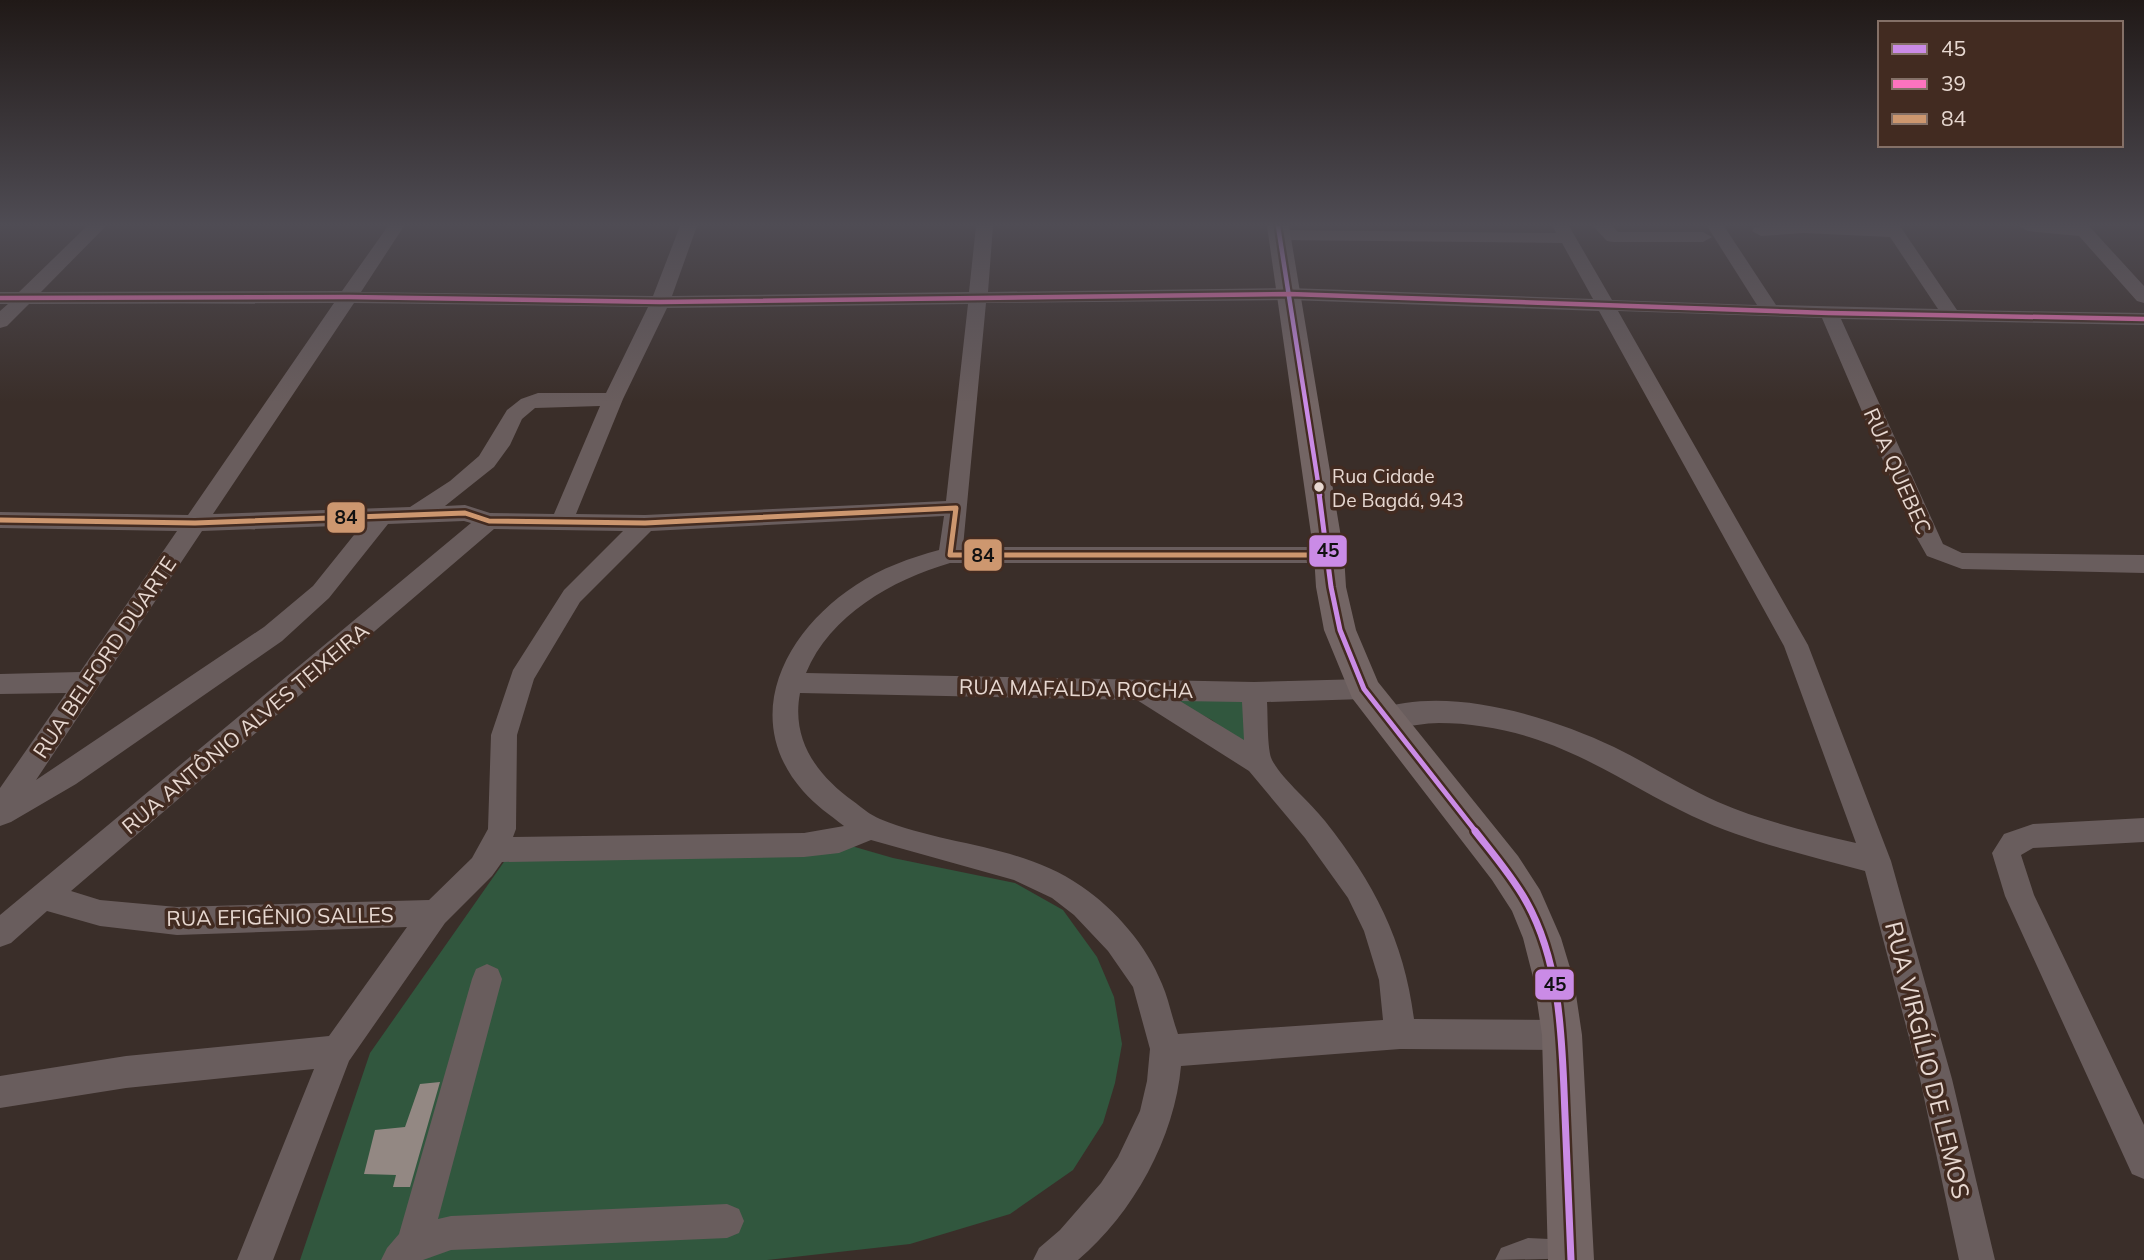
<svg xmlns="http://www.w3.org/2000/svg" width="2144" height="1260" font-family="Mulish,sans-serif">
	<rect width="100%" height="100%" fill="#3a2e29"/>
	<g fill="#31573e">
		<path d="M 1163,695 L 1245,695 L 1254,752 L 1212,720 Z"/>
		<path d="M 520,839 L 848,845 L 893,858 L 1015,883 L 1063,910 L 1097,957 L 1114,997 L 1122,1044 L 1115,1083 L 1103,1123 L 1073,1170 L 1010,1214 L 910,1244 L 767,1260 L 300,1260 L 370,1053 Z"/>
	</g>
	<path fill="#938883" d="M 440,1082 L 410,1187 L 393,1187 L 396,1175 L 364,1174 L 375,1130 L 405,1127 L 420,1084 Z"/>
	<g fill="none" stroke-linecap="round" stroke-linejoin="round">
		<g fill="#695d5d" fill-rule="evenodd">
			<path d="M 87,226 L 106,226 L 41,292 L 342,291 L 388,226 L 404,226 L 361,292 L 653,296 L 680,226 L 697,226 L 672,296 L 969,292 L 976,226 L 993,226 L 988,292 L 1290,288 L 1593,299 L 1562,243 L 1279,240 L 1270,235 L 1279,230 L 1556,233 L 1553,226 L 1569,226 L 1612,300 L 1757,305 L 1707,226 L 1724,226 L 1776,305 L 1938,309 L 1890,237 L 1804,233 L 1761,236 L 1752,231 L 1755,227 L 1763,226 L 1900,226 L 1957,310 L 2144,313 L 2144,325 L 1841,319 L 1943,544 L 1962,553 L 2144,555 L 2144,573 L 1962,569 L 1927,556 L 1914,533 L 1822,318 L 1618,311 L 1808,645 L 1891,861 L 1952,1079 L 1995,1260 L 1959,1260 L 1920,1079 L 1865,871 C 1807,855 1747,842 1692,816 C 1637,790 1588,755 1529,737 C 1500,728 1469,723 1439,723 C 1419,723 1395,731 1376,724 L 1372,717 L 1376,710 C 1448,685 1548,716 1614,747 C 1649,764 1682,786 1718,802 C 1762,821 1809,832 1856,843 L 1784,646 L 1599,311 L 1290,300 L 986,303 L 963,547 L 1329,547 L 1337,549 L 1341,555 L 1337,561 L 1329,563 L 950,563 C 892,580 830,615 806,673 L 1254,682 L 1364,679 L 1373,682 L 1377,689 L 1373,696 L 1364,699 L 1267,702 C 1268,715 1267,750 1272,760 C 1282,779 1311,803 1325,821 C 1374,883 1404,940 1414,1019 L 1562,1020 L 1573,1024 L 1578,1035 L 1573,1046 L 1562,1050 L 1400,1049 L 1181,1066 C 1175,1137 1133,1214 1078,1260 L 1033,1260 L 1039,1248 L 1060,1230 L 1101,1183 L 1118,1157 L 1140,1111 L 1147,1081 L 1150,1049 L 1133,987 L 1108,951 L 1074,915 L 1052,898 L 1014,880 L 871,840 L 839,853 L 804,857 L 502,862 L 492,876 L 445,923 L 349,1061 L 273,1260 L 237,1260 L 314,1069 L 126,1088 L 0,1108 L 0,1076 L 126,1056 L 329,1036 L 407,927 L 177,935 L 100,926 L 47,911 L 11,943 L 0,947 L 0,915 L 471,523 L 464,521 L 388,524 L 329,598 L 282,641 L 76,784 L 11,822 L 0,826 L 0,788 L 66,693 L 0,694 L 0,674 L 80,672 L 177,531 L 0,528 L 0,512 L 188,515 L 334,303 L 29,304 L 7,326 L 0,328 L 0,311 L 8,304 L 0,304 L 0,292 L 19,292 ZM 354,303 L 648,307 L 606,393 L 538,393 L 521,399 L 507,410 L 479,456 L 450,481 L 410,507 L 213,514 ZM 968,304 L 946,501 L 645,515 L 576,514 L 623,399 L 667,308 ZM 600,406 L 554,514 L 490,513 L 465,505 L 445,506 L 494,467 L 510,445 L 522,419 L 535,408 ZM 944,516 L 939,550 C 910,558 881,568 856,585 C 785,631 739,718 803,791 C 815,805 830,815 844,826 L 804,833 L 513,837 L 516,829 L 517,735 L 534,679 L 580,602 L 651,531 ZM 362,525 L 313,586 L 264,627 L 36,780 L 202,531 ZM 494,529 L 623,531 L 564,590 L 513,670 L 491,735 L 488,829 L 472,858 L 429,900 L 177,907 L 100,900 L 71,891 ZM 800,693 L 1137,700 L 1249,771 L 1305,838 L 1348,898 L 1364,931 L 1379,980 L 1383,1020 L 1178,1034 C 1172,1018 1169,1000 1162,984 C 1147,946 1115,909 1081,886 C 1021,844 945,846 880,819 C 870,815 861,807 853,801 C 817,775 791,740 800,693 ZM 1180,701 L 1242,702 L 1244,740 Z"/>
			<path d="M 1593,226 L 1612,226 L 1618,232 L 1703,232 L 1712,237 L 1703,242 L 1613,242 L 1607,241 Z"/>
			<path d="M 2019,226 L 2089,226 L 2144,286 L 2144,303 L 2137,301 L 2079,236 L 2028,231 Z"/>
			<path d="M 2144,818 L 2144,842 L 2033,848 L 2021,855 L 2034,895 L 2144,1125 L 2144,1179 L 2132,1174 L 2005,896 L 1992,853 L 2004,834 L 2033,824 Z"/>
			<path d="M 487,964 L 498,969 L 502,979 L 438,1219 L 451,1216 L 727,1204 L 739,1209 L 744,1221 L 739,1233 L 727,1238 L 451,1250 L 423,1260 L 381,1260 L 387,1248 L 399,1234 L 472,979 L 476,969 Z"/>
			<path d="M 1528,1238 L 1571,1240 L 1583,1246 L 1589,1258 L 1495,1260 L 1501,1248 Z"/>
		</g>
		<path fill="#736564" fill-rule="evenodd" d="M 1267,226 L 1289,226 L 1344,555 L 1346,587 L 1356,630 L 1378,682 L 1518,856 L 1540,890 L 1561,938 L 1574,981 L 1582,1035 L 1594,1260 L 1548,1260 L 1542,1035 L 1534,981 L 1523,938 L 1512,911 L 1492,880 L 1352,698 L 1324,630 L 1316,587 L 1314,555 Z"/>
		<defs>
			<path id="bus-1-far2" d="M 1278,226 L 1320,495"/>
			<path id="bus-1-far1" d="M 1319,493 L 1331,587 L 1340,630 L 1364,689 L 1477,833"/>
			<path id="bus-1" d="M 1475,831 C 1493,854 1512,876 1526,901 C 1562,965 1562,1044 1565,1115 C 1567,1163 1569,1212 1571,1260"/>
			<path id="bus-2" d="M 0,298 L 349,297 L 660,302 L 1290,294 L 1829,313 L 2144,319"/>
			<path id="bus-3" d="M 0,520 L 195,523 L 465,513 L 489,521 L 645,523 L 956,508 L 950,555 L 1329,555"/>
		</defs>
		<use href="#bus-1-far2" stroke="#422b21" stroke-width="9"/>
		<use href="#bus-1-far1" stroke="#422b21" stroke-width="10"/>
		<use href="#bus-1" stroke="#422b21" stroke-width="12"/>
		<use href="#bus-2" stroke="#422b21" stroke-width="9"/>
		<use href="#bus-3" stroke="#422b21" stroke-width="10"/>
		<use href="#bus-1-far2" stroke="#ca8be6" stroke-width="4.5"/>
		<use href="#bus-1-far1" stroke="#ca8be6" stroke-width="5"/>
		<use href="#bus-1" stroke="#ca8be6" stroke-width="7"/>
		<use href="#bus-2" stroke="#fc73be" stroke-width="4.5"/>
		<use href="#bus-3" stroke="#cd976f" stroke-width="5"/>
	</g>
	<linearGradient id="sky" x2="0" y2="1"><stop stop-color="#201917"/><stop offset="0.56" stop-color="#4f4c54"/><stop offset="1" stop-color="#4f4c54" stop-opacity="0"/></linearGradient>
	<rect width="2144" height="402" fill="url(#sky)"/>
	<circle fill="#e7d8d1" stroke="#422b21" stroke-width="2.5" cx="1319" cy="487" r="6"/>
	<g text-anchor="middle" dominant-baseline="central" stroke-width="7" stroke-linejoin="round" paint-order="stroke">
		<g font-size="19" fill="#e7d8d1" stroke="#422b21" text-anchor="start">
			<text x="1332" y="476">Rua Cidade<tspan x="1332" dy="24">De Bagdá, 943</tspan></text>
		</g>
		<g font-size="21" fill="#e7d8d1" stroke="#422b21">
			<text transform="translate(1898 471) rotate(66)">RUA QUEBEC</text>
			<text transform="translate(104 657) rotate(-56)">RUA BELFORD DUARTE</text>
			<text transform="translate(1076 688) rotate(1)">RUA MAFALDA ROCHA</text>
			<text transform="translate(245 728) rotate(-40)">RUA ANTÔNIO ALVES TEIXEIRA</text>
			<text transform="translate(280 916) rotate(-1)">RUA EFIGÊNIO SALLES</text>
		</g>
		<g font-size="24" fill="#e7d8d1" stroke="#422b21">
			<text transform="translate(1928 1060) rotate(76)">RUA VIRGÍLIO DE LEMOS</text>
		</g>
	</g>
	<g stroke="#422b21" stroke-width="2.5">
		<rect x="326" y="501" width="40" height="33" rx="7" fill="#cd976f"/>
		<rect x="1308" y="534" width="40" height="34" rx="7" fill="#ca8be6"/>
		<rect x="963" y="538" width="40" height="34" rx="7" fill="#cd976f"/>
		<rect x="1534" y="968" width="41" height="33" rx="7" fill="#ca8be6"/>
	</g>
	<g font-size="19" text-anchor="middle" font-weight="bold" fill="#111">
		<text x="346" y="524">84</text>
		<text x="1328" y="557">45</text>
		<text x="983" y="562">84</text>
		<text x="1555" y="991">45</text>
	</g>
	<rect x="1878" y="21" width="245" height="126" fill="#422b21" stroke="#847067" stroke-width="2"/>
	<rect x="1892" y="44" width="35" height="10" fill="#ca8be6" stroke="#847067" stroke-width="2"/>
	<text x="1941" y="56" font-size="21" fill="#e7d8d1">45</text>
	<rect x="1892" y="79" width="35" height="10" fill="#fc73be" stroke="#847067" stroke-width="2"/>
	<text x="1941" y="91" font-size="21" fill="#e7d8d1">39</text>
	<rect x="1892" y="114" width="35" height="10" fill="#cd976f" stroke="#847067" stroke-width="2"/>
	<text x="1941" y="126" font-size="21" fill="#e7d8d1">84</text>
</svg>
